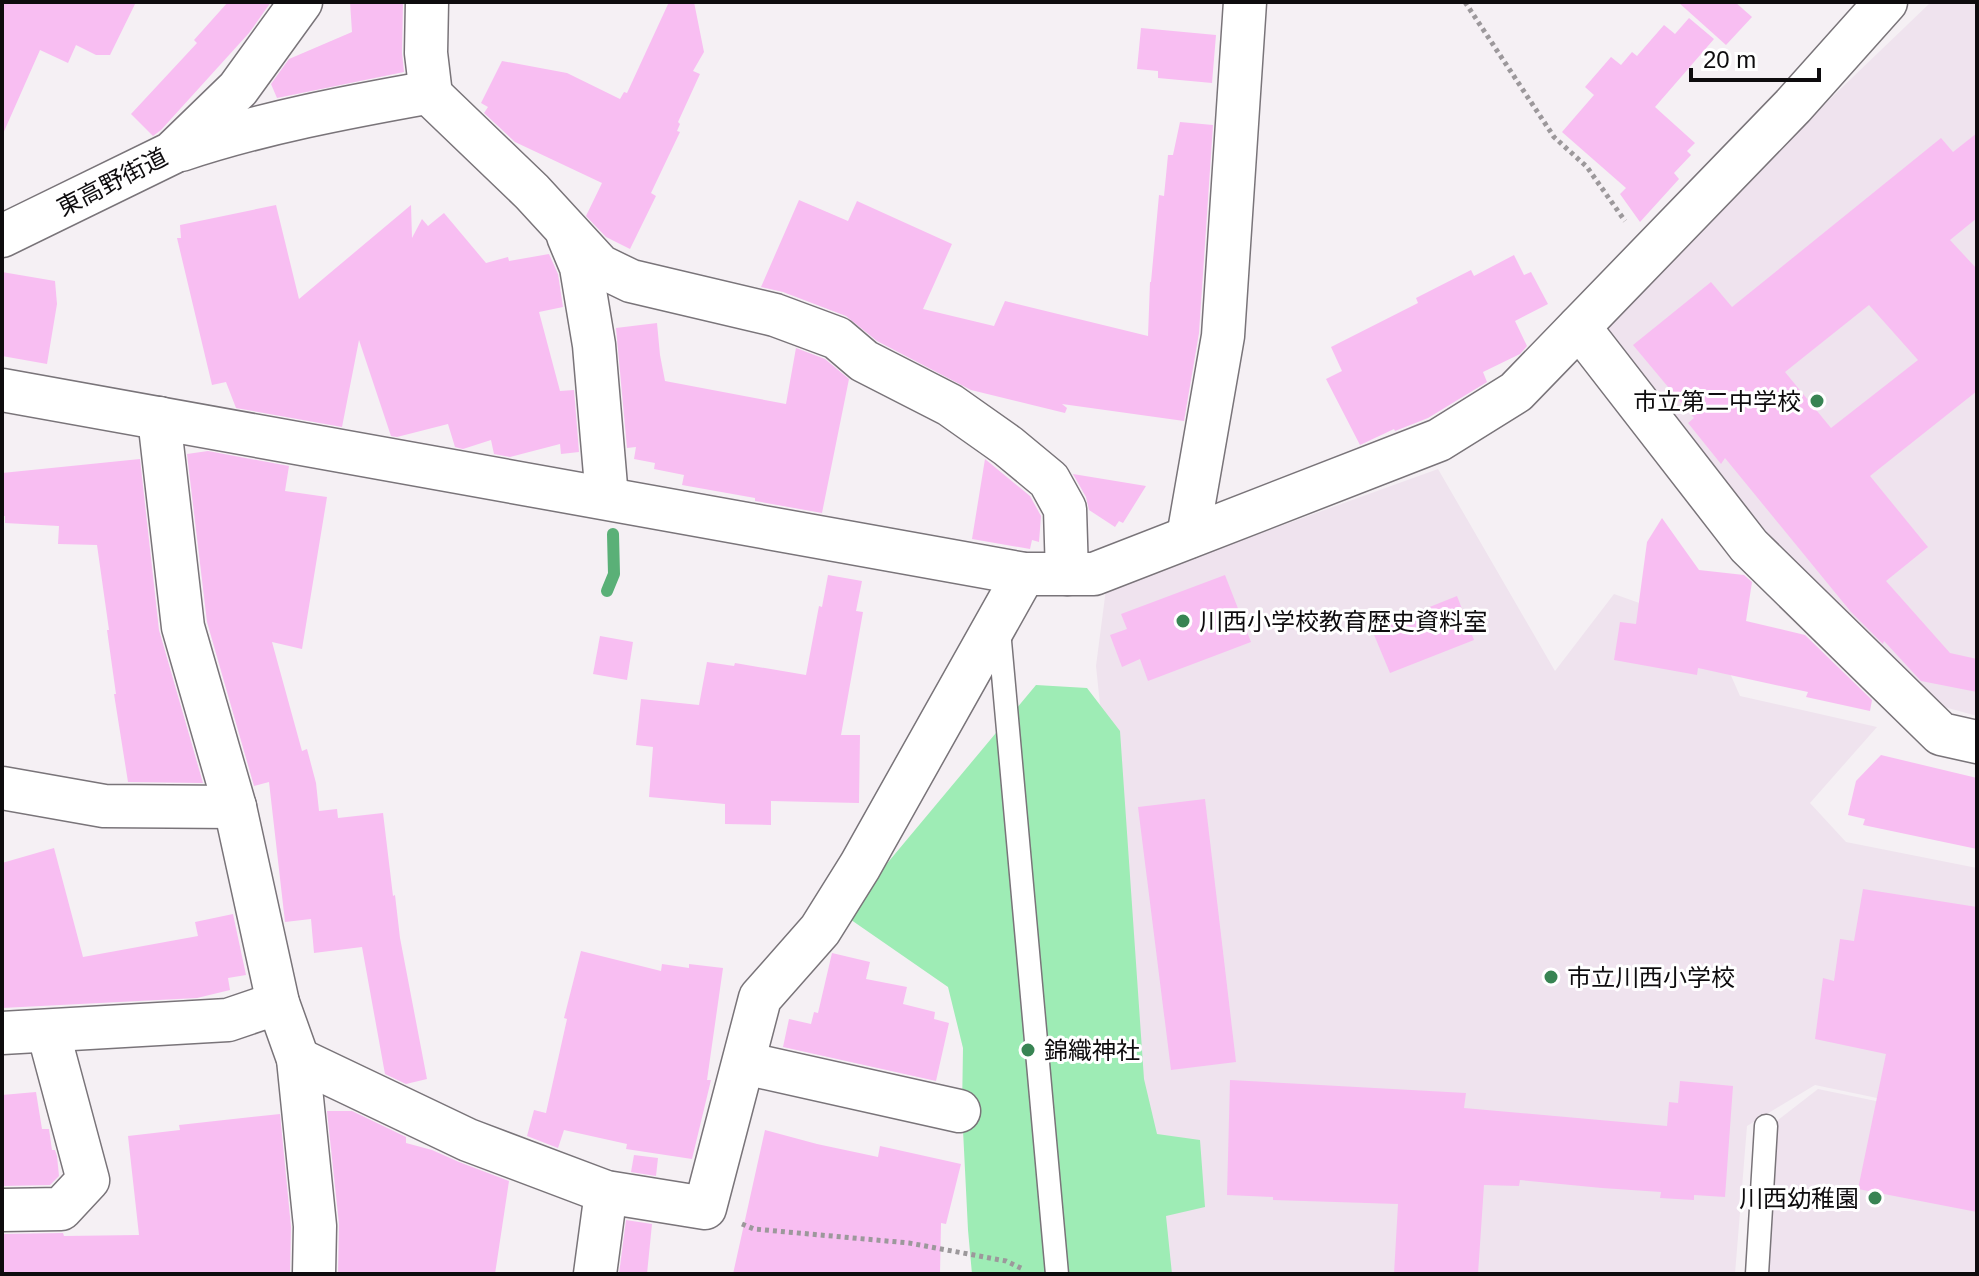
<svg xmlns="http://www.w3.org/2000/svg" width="1979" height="1276" font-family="Arial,'Noto Sans JP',sans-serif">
	<rect width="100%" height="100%" fill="#f5f0f4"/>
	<g fill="#efe3ee">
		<path d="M 1931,2 L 1977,2 L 1977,716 L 1930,703 L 1846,622 L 1714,472 L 1601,330 L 1726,199 Z"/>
		<path d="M 1438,469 L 1555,671 L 1614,594 L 1710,628 L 1740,696 L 1877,727 L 1810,803 L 1846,842 L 1977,868 L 1977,1119 L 1815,1085 L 1747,1126 L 1735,1274 L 1148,1274 L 1115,850 L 1096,666 L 1106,589 Z"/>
		<path d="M 1818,1089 L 1977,1122 L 1977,1274 L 1767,1274 L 1778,1120 Z"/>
	</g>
	<path fill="#9eecb5" d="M 1036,685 L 1087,688 L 1120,731 L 1144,1079 L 1157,1134 L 1200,1140 L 1205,1207 L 1166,1216 L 1172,1274 L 972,1274 L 968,1230 L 962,1110 L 963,1048 L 948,987 L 844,915 Z"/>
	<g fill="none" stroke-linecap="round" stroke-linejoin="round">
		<path stroke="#5ab077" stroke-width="12" d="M 607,591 L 614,574 L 613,534"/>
	</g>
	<g fill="#f8bef2" fill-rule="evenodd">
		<path d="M 2,2 L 136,2 L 110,55 L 96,55 L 76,45 L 68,63 L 40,50 L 2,136 Z"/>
		<path d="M 228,2 L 271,2 L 249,33 L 161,130 L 153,136 L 131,114 L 197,43 L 194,40 Z"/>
		<path d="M 350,2 L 403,2 L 402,53 L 404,72 L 277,98 L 271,84 L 289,59 L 352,32 Z"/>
		<path d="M 669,2 L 694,2 L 704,52 L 693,71 L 700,74 L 678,122 L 680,124 L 677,131 L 680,132 L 651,193 L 656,196 L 630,249 L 606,237 L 586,216 L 602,183 L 515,142 L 484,113 L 488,107 L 481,103 L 502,61 L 567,73 L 620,99 L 624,92 L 627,93 Z"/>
		<path d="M 1678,2 L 1735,2 L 1752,17 L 1726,45 Z"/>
		<path d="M 1689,18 L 1714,39 L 1655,107 L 1695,143 L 1687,151 L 1691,155 L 1674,173 L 1679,179 L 1640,222 L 1620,194 L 1626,188 L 1562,132 L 1594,95 L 1585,87 L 1611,57 L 1621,65 L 1632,52 L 1637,56 L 1664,25 L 1675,34 Z"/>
		<path d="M 1141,28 L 1216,35 L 1212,83 L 1158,78 L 1158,71 L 1137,69 Z"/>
		<path d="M 1180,122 L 1213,125 L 1199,333 L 1184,421 L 1062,404 L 1067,408 L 1065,413 L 971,390 L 877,341 L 846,316 L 783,292 L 761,287 L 799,200 L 848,221 L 857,201 L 952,244 L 923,309 L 994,326 L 1005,301 L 1148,336 L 1150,282 L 1151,282 L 1159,195 L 1164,196 L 1168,155 L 1173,155 Z"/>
		<path d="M 1977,133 L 1977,218 L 1950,240 L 1977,269 L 1977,391 L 1870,476 L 1928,547 L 1886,581 L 1950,653 L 1977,659 L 1977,692 L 1921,681 L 1884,641 L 1883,644 L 1851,612 L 1725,458 L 1721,464 L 1688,423 L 1694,418 L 1633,345 L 1711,282 L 1732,307 L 1941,138 L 1953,152 ZM 1869,305 L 1918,360 L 1831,428 L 1785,372 Z"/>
		<path d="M 276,205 L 299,299 L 411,205 L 412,238 L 422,219 L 428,226 L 444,213 L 486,263 L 508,257 L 509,261 L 549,254 L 558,274 L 563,307 L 539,312 L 560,391 L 574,390 L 579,452 L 561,454 L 560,444 L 510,457 L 494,454 L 491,440 L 463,449 L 455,447 L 448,424 L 397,437 L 391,436 L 359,340 L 342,427 L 236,408 L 226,382 L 212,385 L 177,238 L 181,238 L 180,225 Z"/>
		<path d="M 1514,255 L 1524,275 L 1531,272 L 1548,304 L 1515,321 L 1527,346 L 1520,354 L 1483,372 L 1487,382 L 1428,418 L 1395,431 L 1394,429 L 1360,445 L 1326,379 L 1342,371 L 1331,347 L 1418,303 L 1416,298 L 1471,270 L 1474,276 Z"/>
		<path d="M 2,272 L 55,281 L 57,304 L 47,364 L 2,356 Z"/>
		<path d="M 657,323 L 660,355 L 665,381 L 786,404 L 796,348 L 825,359 L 849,379 L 822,513 L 755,501 L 755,498 L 682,485 L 684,475 L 654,469 L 655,463 L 634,459 L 636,447 L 627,448 L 616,328 Z"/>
		<path d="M 208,451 L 289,466 L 285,491 L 327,497 L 302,649 L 272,642 L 302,751 L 307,749 L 316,783 L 319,811 L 337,809 L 338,818 L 383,813 L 393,896 L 395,895 L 400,938 L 427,1079 L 406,1084 L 385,1074 L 362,947 L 314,953 L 311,919 L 285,922 L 269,782 L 254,786 L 207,622 L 187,454 Z"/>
		<path d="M 140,459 L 159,630 L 203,783 L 128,782 L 114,694 L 116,694 L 107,630 L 109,630 L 97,545 L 58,544 L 59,526 L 5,523 L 5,516 L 2,516 L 2,473 Z"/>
		<path d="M 985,459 L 1030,496 L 1041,516 L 1039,542 L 1032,540 L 1030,549 L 972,539 Z"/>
		<path d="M 1073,474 L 1146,486 L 1123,523 L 1119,521 L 1115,527 L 1089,510 L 1086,497 Z"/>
		<path d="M 1662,518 L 1699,570 L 1744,575 L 1752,582 L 1746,621 L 1805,635 L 1872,700 L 1870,711 L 1806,697 L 1808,692 L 1698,668 L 1697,675 L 1614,660 L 1620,622 L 1636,624 L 1647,542 Z"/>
		<path d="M 828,575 L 862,581 L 856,611 L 863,612 L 841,735 L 860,735 L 859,803 L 771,801 L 771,825 L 725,824 L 725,804 L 649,797 L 653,747 L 636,745 L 641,699 L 699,705 L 707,662 L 734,666 L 735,663 L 806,675 L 819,606 L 822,607 Z"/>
		<path d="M 1225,575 L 1251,642 L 1148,681 L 1140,659 L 1122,667 L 1110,635 L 1127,629 L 1121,614 Z"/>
		<path d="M 1457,596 L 1474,640 L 1390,673 L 1372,630 Z"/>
		<path d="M 600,636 L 633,642 L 627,680 L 593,674 Z"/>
		<path d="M 1881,755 L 1977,778 L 1977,849 L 1863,825 L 1865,819 L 1848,815 L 1856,781 Z"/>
		<path d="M 1205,799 L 1236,1062 L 1171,1070 L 1138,807 Z"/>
		<path d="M 54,848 L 83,957 L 198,936 L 195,922 L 233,914 L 246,975 L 228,978 L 230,990 L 197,998 L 2,1008 L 2,863 Z"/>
		<path d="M 1863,889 L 1977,907 L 1977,1212 L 1858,1189 L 1886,1054 L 1815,1039 L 1823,978 L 1834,981 L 1840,939 L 1854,941 Z"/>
		<path d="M 581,951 L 661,971 L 662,964 L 689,968 L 689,964 L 723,968 L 707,1080 L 711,1080 L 692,1159 L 626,1149 L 627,1144 L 564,1130 L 558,1148 L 527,1136 L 534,1110 L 546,1113 L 567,1019 L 564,1018 Z"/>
		<path d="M 832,953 L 870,962 L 866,979 L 907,987 L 903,1004 L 935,1012 L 934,1019 L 949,1023 L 936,1081 L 783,1047 L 789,1019 L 811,1024 L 814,1012 L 818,1013 Z"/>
		<path d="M 1230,1080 L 1466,1093 L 1464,1108 L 1667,1126 L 1669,1102 L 1678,1103 L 1680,1081 L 1733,1086 L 1725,1197 L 1694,1195 L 1694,1200 L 1660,1198 L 1661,1192 L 1602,1188 L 1520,1180 L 1519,1186 L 1484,1185 L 1478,1274 L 1394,1274 L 1398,1204 L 1273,1200 L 1273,1197 L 1227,1195 Z"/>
		<path d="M 36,1092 L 42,1129 L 49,1129 L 52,1150 L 55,1150 L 57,1156 L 59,1176 L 50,1185 L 2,1186 L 2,1095 Z"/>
		<path d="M 327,1111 L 352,1111 L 406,1137 L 406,1143 L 432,1150 L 459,1162 L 509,1181 L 495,1274 L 338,1274 L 339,1224 Z"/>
		<path d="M 280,1114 L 291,1227 L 290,1274 L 2,1274 L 2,1234 L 63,1233 L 64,1236 L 139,1235 L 128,1136 L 180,1130 L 179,1125 Z"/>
		<path d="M 765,1130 L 817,1144 L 878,1157 L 880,1146 L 961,1164 L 946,1224 L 941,1223 L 940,1274 L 733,1274 Z"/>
		<path d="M 634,1155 L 658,1158 L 656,1176 L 631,1172 Z"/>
		<path d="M 626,1220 L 652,1224 L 647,1274 L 619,1274 Z"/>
	</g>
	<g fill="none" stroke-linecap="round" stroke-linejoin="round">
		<defs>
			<g id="service">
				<path d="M 999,630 L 1057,1274"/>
				<path d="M 1757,1274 L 1766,1126"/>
			</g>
			<g id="minor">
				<path d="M 427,2 L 426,53 L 431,95 L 532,192 L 600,266 L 631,281 L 775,315 L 837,338 L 864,361 L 950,405 L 1008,446 L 1049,480 L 1065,509 L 1067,574"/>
				<path d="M 181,150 C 262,123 347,107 431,92"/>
				<path d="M 2,236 L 172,153 L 238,89 L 301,2"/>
				<path d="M 568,236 L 581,267 L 594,345 L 607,498"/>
				<path d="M 1579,327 L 1749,546 L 1941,734 L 1977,742"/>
				<path d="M 2,390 L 1024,574 L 1094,574 L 1439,440 L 1516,392 L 1793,106 L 1886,2"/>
				<path d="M 159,418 L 183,627 L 235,807 L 278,1003 L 298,1059 L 315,1226 L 314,1274"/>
				<path d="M 1188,537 L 1223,336 L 1245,2"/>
				<path d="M 2,788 L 104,806 L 235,807"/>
				<path d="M 2,1033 L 228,1020 L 278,1003"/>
				<path d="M 298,1059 L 468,1140 L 606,1192 L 705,1208 L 760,998 L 820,930 L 860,866 L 1024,574"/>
				<path d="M 744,1063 L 959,1111"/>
				<path d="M 2,1210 L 61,1209 L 88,1180 L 48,1031"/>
				<path d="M 595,1274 L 606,1192"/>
			</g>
		</defs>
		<use href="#service" stroke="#797479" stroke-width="25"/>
		<use href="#minor" stroke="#797479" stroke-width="45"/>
		<g stroke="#9c989b" stroke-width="5" stroke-dasharray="4 4" stroke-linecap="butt">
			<path d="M 1465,2 L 1554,137 L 1587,167 L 1625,221"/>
			<path d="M 742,1224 L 754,1229 L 909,1243 L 1006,1261 L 1023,1269"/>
		</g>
		<use href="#service" stroke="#fff" stroke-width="22"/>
		<use href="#minor" stroke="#fff" stroke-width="42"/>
	</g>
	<g fill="#388453" stroke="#fff" stroke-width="3">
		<circle cx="1817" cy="401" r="8"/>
		<circle cx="1183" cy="621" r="8"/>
		<circle cx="1551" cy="977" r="8"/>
		<circle cx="1028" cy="1050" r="8"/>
		<circle cx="1875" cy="1198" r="8"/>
	</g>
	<g text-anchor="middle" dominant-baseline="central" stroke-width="6" stroke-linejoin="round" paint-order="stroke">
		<g font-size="24" fill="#0e0c0e" stroke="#fff">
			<text transform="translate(112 182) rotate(-27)">東高野街道</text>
		</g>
		<g font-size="24" fill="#0e0c0e" stroke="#fff" text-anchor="start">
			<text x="1801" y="401" text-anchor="end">市立第二中学校</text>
			<text x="1199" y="621">川西小学校教育歴史資料室</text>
			<text x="1567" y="977">市立川西小学校</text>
			<text x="1044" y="1050">錦織神社</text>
			<text x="1859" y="1198" text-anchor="end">川西幼稚園</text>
		</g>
	</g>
	<rect width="1979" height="1276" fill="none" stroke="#0e0c0e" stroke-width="8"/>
	<path d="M1691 68v12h128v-12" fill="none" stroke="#0e0c0e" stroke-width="4"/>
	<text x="1703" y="68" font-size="24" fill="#0e0c0e" stroke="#ffffff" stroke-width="6" paint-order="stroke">20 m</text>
</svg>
